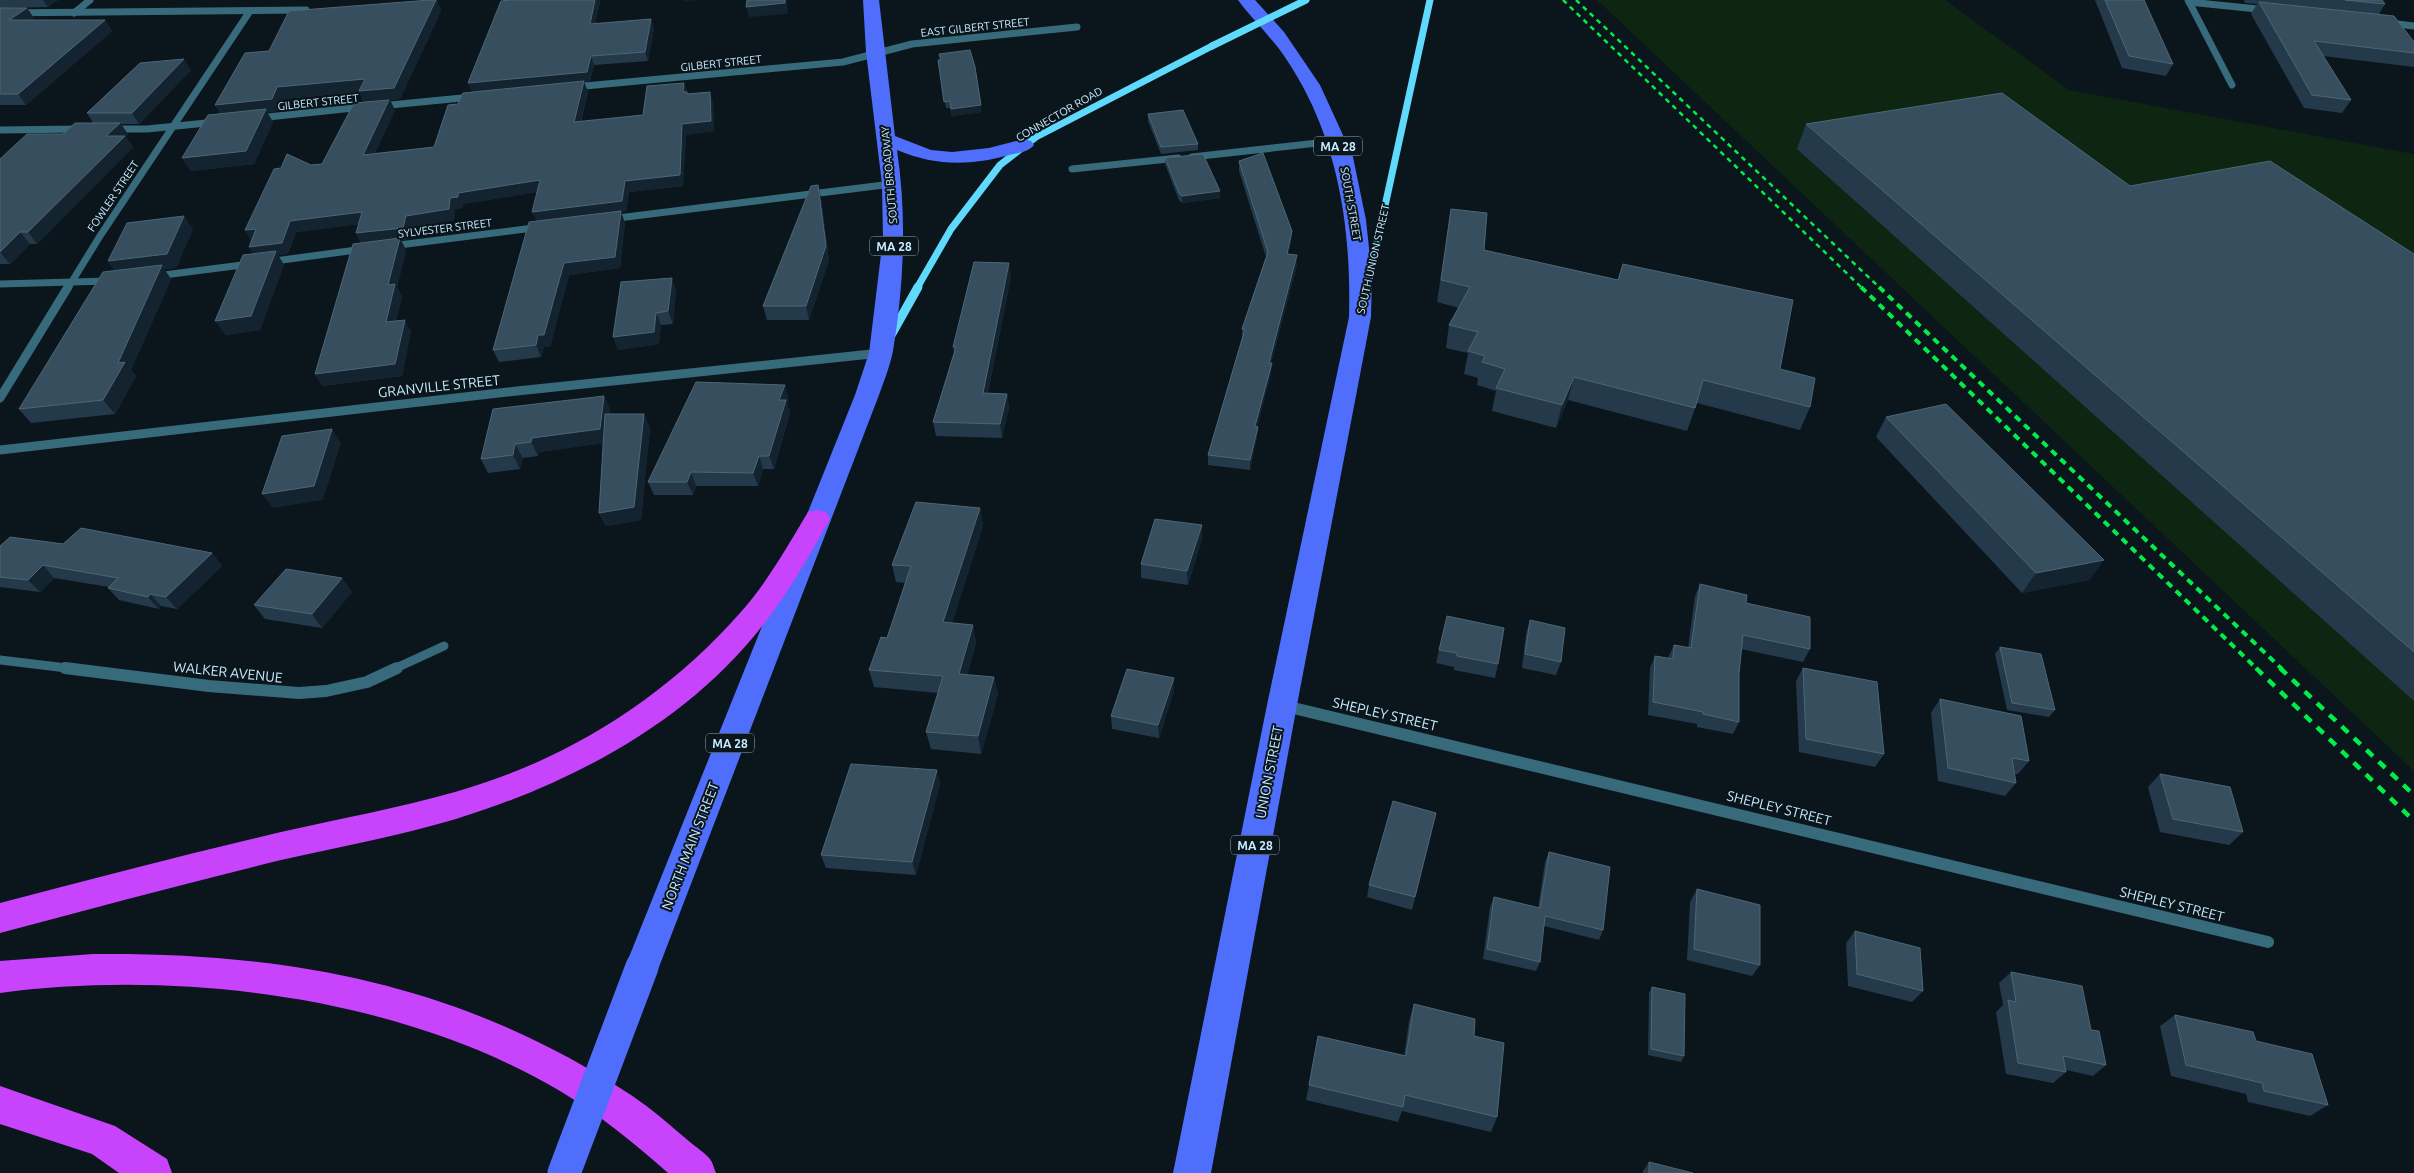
<svg xmlns="http://www.w3.org/2000/svg" width="2414" height="1173" font-family="Ubuntu,sans-serif">
	<rect width="100%" height="100%" fill="#0b151c"/>
	<path fill="#0e2512" d="M 1597,0 L 1945,0 L 2069,90 L 2414,154 L 2414,771 Z"/>
	<g fill="none" stroke-linecap="round" stroke-linejoin="round">
		<g stroke="#376a7a" stroke-width="7">
			<path d="M 2188,0 L 2232,85"/>
			<path d="M 2189,2 L 2267,10"/>
			<path d="M 0,13 L 306,10"/>
			<path d="M 74,13 L 90,0"/>
			<path d="M 2389,23 L 2414,26"/>
			<path d="M 574,87 L 843,62 L 912,44 L 1077,27"/>
			<path d="M 380,106 L 472,97"/>
			<path d="M 258,118 L 363,107"/>
			<path d="M 111,129 L 147,129 L 216,122"/>
			<path d="M 0,130 L 81,129"/>
			<path d="M 1192,157 L 1336,141"/>
			<path d="M 1072,169 L 1178,158"/>
			<path d="M 610,219 L 892,184"/>
			<path d="M 391,246 L 541,227"/>
			<path d="M 267,262 L 364,249"/>
			<path d="M 156,276 L 250,264"/>
			<path d="M 0,284 L 109,281"/>
			<path d="M 68,288 L 100,236 L 250,11"/>
		</g>
		<g stroke="#376a7a" stroke-width="9">
			<path d="M 0,398 L 68,287"/>
			<path d="M 0,450 L 517,391 L 881,353"/>
			<path d="M 0,660 L 75,669"/>
			<path d="M 394,669 L 444,646"/>
		</g>
		<g stroke="#376a7a" stroke-width="12">
			<path d="M 65,668 L 209,686 L 299,693 L 326,691 L 367,682 L 397,668"/>
			<path d="M 1285,706 L 2268,942"/>
		</g>
		<g stroke="#5fdafd" stroke-width="7">
			<path d="M 1369,279 L 1430,0"/>
			<path d="M 917,288 L 951,229 L 1000,165 L 1036,137 L 1212,46"/>
		</g>
		<path stroke="#5fdafd" stroke-width="9" d="M 890,337 L 918,287"/>
		<g fill="#4f6efc" fill-rule="evenodd">
			<path d="M 863,0 L 879,0 L 895,136 L 931,150 L 952,152 L 989,148 L 1024,139 L 1031,141 L 1034,145 C 1029,152 1017,153 1009,155 C 970,166 935,166 897,150 C 907,217 904,285 893,351 C 890,366 884,381 879,395 L 659,967 L 654,978 L 642,983 L 630,978 L 625,967 L 855,395 L 869,353 L 883,238 L 882,184 L 866,52 Z"/>
			<path d="M 1238,0 L 1255,0 L 1284,32 L 1320,85 L 1353,157 L 1366,220 L 1372,276 L 1371,317 L 1297,705 L 1211,1173 L 1173,1173 L 1267,705 L 1349,317 C 1351,236 1341,157 1302,85 C 1293,69 1282,51 1270,38 C 1260,25 1247,13 1238,0 Z"/>
		</g>
		<g fill="#c843fc" fill-rule="evenodd">
			<path d="M 817,510 L 826,512 L 830,519 C 809,556 789,592 763,625 C 687,723 572,783 456,819 C 399,836 339,847 281,860 C 187,883 94,908 0,933 L 0,903 C 94,878 187,854 281,832 C 339,819 398,808 455,792 C 565,761 664,699 740,613 C 767,583 787,547 808,512 Z"/>
			<path d="M 93,954 C 290,952 464,985 631,1095 C 652,1109 671,1126 690,1142 C 696,1147 705,1153 710,1159 C 713,1163 714,1169 716,1173 L 668,1173 C 634,1143 599,1114 560,1091 C 402,997 180,969 0,993 L 0,961 Z"/>
			<path d="M 0,1086 L 115,1126 L 167,1159 L 172,1173 L 119,1173 L 92,1154 L 0,1124 Z"/>
		</g>
		<g stroke="#03ed49" stroke-width="2.5" stroke-dasharray="5 4.5" stroke-linecap="butt">
			<path d="M 1563,0 L 1862,288"/>
			<path d="M 1576,0 L 1880,288"/>
		</g>
		<g stroke="#03ed49" stroke-width="4" stroke-dasharray="7 5.5" stroke-linecap="butt">
			<path d="M 1861,287 L 2257,669"/>
			<path d="M 1879,287 L 2282,669"/>
		</g>
		<g stroke="#03ed49" stroke-width="4.5" stroke-dasharray="9 8" stroke-linecap="butt">
			<path d="M 2256,668 L 2414,821"/>
			<path d="M 2280,668 L 2414,795"/>
		</g>
		<path stroke="#5fdafd" stroke-width="7" d="M 1212,46 L 1306,0"/>
		<path stroke="#4f6efc" stroke-width="33" d="M 564,1173 L 642,967"/>
	</g>
	<g fill="#243a4a">
		<path d="M 0,0 L 58,0 L 48,7 L 0,8 Z"/>
		<path d="M 430,0 L 437,0 L 441,11 L 400,99 L 390,100 L 395,110 L 375,153 L 434,147 L 458,104 L 472,92 L 510,0 L 600,0 L 600,2 L 595,24 L 651,19 L 654,28 L 648,61 L 594,65 L 590,81 L 584,82 L 588,92 L 581,122 L 643,115 L 684,83 L 688,94 L 713,102 L 714,131 L 686,135 L 683,186 L 629,192 L 626,212 L 621,212 L 625,223 L 620,268 L 569,275 L 550,347 L 544,347 L 541,357 L 499,362 L 493,350 L 536,221 L 537,192 L 463,204 L 463,208 L 455,209 L 454,220 L 411,227 L 409,239 L 401,240 L 406,250 L 397,287 L 402,296 L 396,321 L 411,331 L 402,376 L 322,386 L 315,374 L 361,243 L 356,233 L 359,224 L 296,232 L 288,254 L 278,255 L 284,265 L 260,330 L 225,335 L 254,254 L 249,247 L 311,165 L 322,164 L 364,102 L 359,92 L 284,99 L 278,111 L 267,112 L 273,122 L 254,164 L 191,171 L 182,158 L 220,113 L 215,105 L 269,51 Z"/>
		<path d="M 2095,0 L 2144,0 L 2173,64 L 2166,76 L 2122,68 Z"/>
		<path d="M 2244,0 L 2382,0 L 2385,4 L 2379,14 L 2414,42 L 2414,67 L 2323,56 L 2351,100 L 2342,113 L 2304,108 L 2251,14 L 2257,4 L 2245,3 Z"/>
		<path d="M 0,8 L 34,18 L 31,20 L 105,20 L 112,31 L 26,105 L 0,105 Z"/>
		<path d="M 939,54 L 981,112 L 952,116 L 950,108 L 946,108 L 938,60 L 940,60 Z"/>
		<path d="M 191,70 L 139,124 L 121,124 L 128,134 L 126,137 L 133,147 L 37,244 L 30,244 L 10,264 L 0,264 L 0,159 L 93,123 L 87,113 Z"/>
		<path d="M 1148,114 L 1198,144 L 1198,150 L 1161,154 L 1148,121 Z"/>
		<path d="M 1806,124 L 2130,186 L 2414,254 L 2414,701 L 1797,149 Z"/>
		<path d="M 1165,158 L 1220,191 L 1220,198 L 1182,203 L 1179,200 L 1165,164 Z"/>
		<path d="M 1239,161 L 1292,231 L 1291,242 L 1288,254 L 1297,255 L 1297,265 L 1271,363 L 1271,373 L 1257,427 L 1257,437 L 1250,470 L 1208,465 L 1208,455 L 1242,339 L 1242,329 L 1266,257 L 1239,171 Z"/>
		<path d="M 821,198 L 829,260 L 809,320 L 767,320 L 763,306 Z"/>
		<path d="M 1451,209 L 1484,250 L 1780,369 L 1810,407 L 1800,430 L 1697,403 L 1687,431 L 1568,400 L 1556,428 L 1492,411 L 1496,391 L 1477,385 L 1478,378 L 1464,374 L 1468,353 L 1446,348 L 1449,325 L 1459,308 L 1437,302 Z"/>
		<path d="M 193,229 L 176,268 L 164,269 L 171,279 L 131,370 L 136,376 L 115,414 L 31,423 L 19,409 L 115,271 L 108,261 Z"/>
		<path d="M 1011,276 L 988,393 L 1007,394 L 1009,408 L 1002,438 L 936,436 L 933,422 L 954,353 L 953,347 Z"/>
		<path d="M 676,290 L 673,324 L 661,325 L 659,344 L 618,350 L 613,337 Z"/>
		<path d="M 604,396 L 610,410 L 609,414 L 644,414 L 650,428 L 641,520 L 606,526 L 599,513 L 603,443 L 539,452 L 538,456 L 523,458 L 520,469 L 488,473 L 481,459 Z"/>
		<path d="M 789,399 L 787,403 L 790,413 L 774,469 L 763,469 L 758,486 L 696,486 L 693,495 L 654,495 L 648,482 Z"/>
		<path d="M 1886,417 L 2104,560 L 2089,580 L 2022,593 L 1876,437 Z"/>
		<path d="M 980,508 L 983,526 L 952,623 L 973,625 L 976,643 L 967,675 L 994,677 L 998,694 L 981,754 L 931,749 L 926,732 L 938,693 L 874,687 L 869,670 L 887,638 L 905,583 L 896,582 L 892,565 Z"/>
		<path d="M 1202,539 L 1188,585 L 1141,578 L 1141,564 Z"/>
		<path d="M 63,544 L 212,553 L 222,566 L 177,609 L 161,606 L 159,609 L 119,600 L 108,588 L 109,587 L 54,578 L 40,592 L 0,587 L 0,546 Z"/>
		<path d="M 342,578 L 352,592 L 322,628 L 265,619 L 254,605 Z"/>
		<path d="M 1700,584 L 1746,603 L 1810,649 L 1803,662 L 1741,649 L 1739,674 L 1739,722 L 1733,734 L 1697,727 L 1697,724 L 1648,715 L 1650,668 L 1655,656 L 1668,658 L 1674,645 L 1688,648 L 1695,596 Z"/>
		<path d="M 1447,616 L 1498,664 L 1495,678 L 1454,670 L 1454,667 L 1436,663 Z"/>
		<path d="M 1530,620 L 1561,662 L 1556,675 L 1522,668 L 1526,634 Z"/>
		<path d="M 2000,647 L 2055,710 L 2049,717 L 2007,710 L 1995,654 Z"/>
		<path d="M 1803,668 L 1884,754 L 1875,767 L 1799,752 L 1796,681 Z"/>
		<path d="M 1174,678 L 1174,691 L 1159,738 L 1112,729 L 1111,716 Z"/>
		<path d="M 1940,699 L 2029,761 L 2018,774 L 2014,774 L 2016,783 L 2005,796 L 1938,781 L 1931,713 Z"/>
		<path d="M 937,770 L 940,784 L 916,875 L 826,868 L 821,855 Z"/>
		<path d="M 2160,774 L 2243,832 L 2229,845 L 2160,832 L 2148,787 Z"/>
		<path d="M 1436,813 L 1412,910 L 1367,897 L 1369,885 Z"/>
		<path d="M 1549,852 L 1603,930 L 1599,940 L 1544,926 L 1540,962 L 1536,971 L 1483,959 L 1490,907 L 1494,897 L 1538,908 L 1545,862 Z"/>
		<path d="M 1697,889 L 1760,965 L 1752,976 L 1687,960 L 1690,902 Z"/>
		<path d="M 1855,931 L 1923,991 L 1912,1002 L 1848,986 L 1846,943 Z"/>
		<path d="M 2011,972 L 2091,1030 L 2106,1065 L 2093,1076 L 2066,1070 L 2066,1072 L 2053,1083 L 2006,1074 L 1996,1012 L 2003,1005 L 1999,983 Z"/>
		<path d="M 1652,987 L 1684,1056 L 1681,1062 L 1648,1055 L 1649,993 Z"/>
		<path d="M 1414,1004 L 1474,1036 L 1497,1117 L 1491,1132 L 1402,1111 L 1398,1122 L 1306,1100 L 1309,1085 L 1404,1056 L 1409,1021 Z"/>
		<path d="M 2175,1015 L 2256,1041 L 2328,1105 L 2310,1116 L 2248,1102 L 2246,1094 L 2171,1076 L 2160,1026 Z"/>
		<path d="M 1649,1162 L 1693,1173 L 1643,1173 L 1643,1171 Z"/>
	</g>
	<g fill="#13232f">
		<path d="M 43,0 L 58,0 L 48,7 Z"/>
		<path d="M 437,0 L 441,11 L 400,99 L 390,100 L 395,110 L 369,165 L 363,155 L 365,103 L 359,92 L 284,99 L 278,111 L 267,112 L 273,122 L 254,164 L 191,171 L 182,158 L 222,116 L 215,105 L 277,87 Z"/>
		<path d="M 595,0 L 600,0 L 600,2 L 593,33 L 590,24 Z"/>
		<path d="M 684,0 L 698,0 L 684,1 Z"/>
		<path d="M 785,0 L 787,0 L 788,14 L 749,17 L 746,7 Z"/>
		<path d="M 27,8 L 34,18 L 17,31 L 9,20 Z"/>
		<path d="M 651,19 L 654,28 L 648,61 L 645,52 Z"/>
		<path d="M 105,20 L 112,31 L 26,105 L 18,94 Z"/>
		<path d="M 591,56 L 594,65 L 590,81 L 584,82 L 588,92 L 578,133 L 472,92 L 468,83 Z"/>
		<path d="M 184,59 L 191,70 L 139,124 L 132,113 Z"/>
		<path d="M 684,83 L 687,93 L 683,92 Z"/>
		<path d="M 710,92 L 713,102 L 714,131 L 686,135 L 683,186 L 629,192 L 626,212 L 621,212 L 625,223 L 620,268 L 569,275 L 550,347 L 544,347 L 541,357 L 536,345 L 537,223 L 532,212 L 625,181 L 682,124 Z"/>
		<path d="M 981,105 L 981,112 L 952,116 L 951,109 Z"/>
		<path d="M 120,123 L 128,134 L 126,137 L 133,147 L 37,244 L 28,232 L 106,136 Z"/>
		<path d="M 540,180 L 545,191 L 463,204 L 463,208 L 455,209 L 454,220 L 411,227 L 409,239 L 401,240 L 406,250 L 397,287 L 402,296 L 393,334 L 386,322 L 362,244 L 356,233 L 406,216 L 458,193 Z"/>
		<path d="M 818,185 L 821,198 L 829,260 L 809,320 L 806,306 Z"/>
		<path d="M 1220,191 L 1220,198 L 1182,203 L 1182,196 Z"/>
		<path d="M 362,212 L 368,223 L 296,232 L 288,254 L 278,255 L 284,265 L 260,330 L 225,335 L 215,321 L 256,258 L 249,247 L 290,221 Z"/>
		<path d="M 184,216 L 193,229 L 176,268 L 164,269 L 171,279 L 131,370 L 136,376 L 115,414 L 103,400 L 118,363 L 118,275 L 108,261 Z"/>
		<path d="M 256,229 L 251,241 L 245,230 Z"/>
		<path d="M 1292,231 L 1291,242 L 1286,264 L 1287,254 Z"/>
		<path d="M 20,232 L 30,244 L 10,264 L 0,252 Z"/>
		<path d="M 1297,255 L 1297,265 L 1268,373 L 1269,363 Z"/>
		<path d="M 1009,263 L 1011,276 L 985,407 L 983,393 Z"/>
		<path d="M 672,278 L 676,290 L 673,324 L 668,311 Z"/>
		<path d="M 656,313 L 661,325 L 659,344 L 618,350 L 613,337 Z"/>
		<path d="M 405,320 L 411,331 L 402,376 L 322,386 L 315,374 Z"/>
		<path d="M 1272,363 L 1271,373 L 1255,437 L 1255,426 Z"/>
		<path d="M 1574,377 L 1568,400 L 1556,428 L 1562,405 Z"/>
		<path d="M 785,385 L 789,399 L 787,403 L 790,413 L 774,469 L 769,456 L 779,400 Z"/>
		<path d="M 1007,394 L 1009,408 L 1002,438 L 1000,424 Z"/>
		<path d="M 604,396 L 610,410 L 606,443 L 539,452 L 538,456 L 531,442 L 532,438 Z"/>
		<path d="M 644,414 L 650,428 L 641,520 L 606,526 L 599,513 Z"/>
		<path d="M 1258,427 L 1257,437 L 1250,470 L 1250,460 Z"/>
		<path d="M 332,429 L 341,443 L 323,500 L 273,508 L 262,494 Z"/>
		<path d="M 515,444 L 523,458 L 520,469 L 513,455 Z"/>
		<path d="M 759,456 L 763,469 L 758,486 L 753,473 Z"/>
		<path d="M 691,472 L 696,486 L 693,495 L 687,482 Z"/>
		<path d="M 980,508 L 983,526 L 947,640 L 943,622 Z"/>
		<path d="M 1202,525 L 1202,539 L 1188,585 L 1187,571 Z"/>
		<path d="M 212,553 L 222,566 L 177,609 L 166,597 Z"/>
		<path d="M 2104,560 L 2089,580 L 2022,593 L 2036,573 Z"/>
		<path d="M 43,565 L 54,578 L 40,592 L 28,580 Z"/>
		<path d="M 342,578 L 352,592 L 322,628 L 312,614 Z"/>
		<path d="M 150,594 L 161,606 L 159,609 L 148,597 Z"/>
		<path d="M 973,625 L 976,643 L 963,691 L 959,674 Z"/>
		<path d="M 994,677 L 998,694 L 981,754 L 978,736 Z"/>
		<path d="M 1174,678 L 1174,691 L 1159,738 L 1158,725 Z"/>
		<path d="M 937,770 L 940,784 L 916,875 L 912,862 Z"/>
	</g>
	<g fill="#364e5d" stroke="#4c6776">
		<path d="M 430,0 L 436,0 L 394,88 L 359,91 L 365,79 L 277,87 L 272,99 L 215,105 L 245,53 L 269,51 L 289,11 Z"/>
		<path d="M 510,0 L 595,0 L 590,24 L 651,19 L 645,52 L 591,56 L 587,72 L 468,83 L 501,1 Z"/>
		<path d="M 747,0 L 785,0 L 785,3 L 746,7 Z"/>
		<path d="M 2105,0 L 2144,0 L 2173,64 L 2129,56 Z"/>
		<path d="M 2345,0 L 2382,0 L 2385,4 Z"/>
		<path d="M 2259,2 L 2394,16 L 2414,42 L 2414,53 L 2314,41 L 2351,100 L 2312,95 Z"/>
		<path d="M 0,8 L 27,8 L 9,20 L 105,20 L 18,94 L 0,94 Z"/>
		<path d="M 970,50 L 975,67 L 981,105 L 951,109 L 950,101 L 944,102 L 938,60 L 941,60 L 939,54 Z"/>
		<path d="M 184,59 L 132,113 L 87,113 L 140,63 Z"/>
		<path d="M 584,81 L 574,122 L 643,115 L 647,86 L 684,83 L 683,92 L 687,92 L 687,94 L 710,92 L 711,121 L 682,124 L 680,175 L 625,181 L 622,201 L 532,212 L 540,180 L 458,193 L 458,197 L 450,198 L 449,209 L 406,216 L 403,228 L 356,233 L 362,212 L 290,221 L 282,243 L 249,247 L 256,229 L 245,230 L 274,169 L 281,168 L 287,154 L 311,165 L 322,164 L 354,103 L 389,100 L 363,155 L 434,147 L 448,105 L 458,104 L 463,93 Z"/>
		<path d="M 2002,93 L 2130,186 L 2270,161 L 2414,254 L 2414,652 L 1806,124 Z"/>
		<path d="M 266,109 L 246,151 L 182,158 L 208,115 Z"/>
		<path d="M 1183,110 L 1198,144 L 1161,147 L 1148,114 Z"/>
		<path d="M 75,123 L 120,123 L 106,136 L 125,136 L 28,232 L 20,232 L 0,252 L 0,159 L 27,134 L 63,134 Z"/>
		<path d="M 1263,153 L 1292,231 L 1287,254 L 1297,255 L 1269,363 L 1272,363 L 1255,426 L 1258,427 L 1250,460 L 1208,455 L 1245,329 L 1242,329 L 1268,252 L 1239,161 Z"/>
		<path d="M 1203,154 L 1220,191 L 1182,196 L 1179,193 L 1165,158 Z"/>
		<path d="M 818,185 L 826,246 L 806,306 L 763,306 L 811,186 Z"/>
		<path d="M 1451,209 L 1487,213 L 1484,250 L 1618,280 L 1623,264 L 1793,300 L 1780,369 L 1815,378 L 1810,407 L 1703,380 L 1695,408 L 1574,377 L 1562,405 L 1496,388 L 1505,369 L 1482,362 L 1485,356 L 1468,351 L 1478,332 L 1449,325 L 1470,287 L 1441,280 Z"/>
		<path d="M 621,211 L 615,257 L 564,263 L 544,335 L 538,335 L 536,345 L 493,350 L 529,222 Z"/>
		<path d="M 184,216 L 167,254 L 108,261 L 127,223 Z"/>
		<path d="M 400,238 L 388,285 L 395,284 L 386,322 L 405,320 L 395,364 L 315,374 L 353,244 Z"/>
		<path d="M 276,251 L 251,316 L 215,321 L 243,255 Z"/>
		<path d="M 974,262 L 1009,263 L 983,393 L 1007,394 L 1000,424 L 933,422 L 956,347 L 953,347 Z"/>
		<path d="M 162,265 L 118,363 L 125,362 L 103,400 L 19,409 L 103,272 Z"/>
		<path d="M 672,278 L 668,311 L 656,313 L 654,332 L 613,337 L 621,282 Z"/>
		<path d="M 696,382 L 785,385 L 779,400 L 786,400 L 769,456 L 759,456 L 753,473 L 691,472 L 687,482 L 648,482 Z"/>
		<path d="M 604,396 L 600,429 L 532,438 L 531,442 L 515,444 L 513,455 L 481,459 L 493,409 Z"/>
		<path d="M 1946,404 L 2104,560 L 2036,573 L 1886,417 Z"/>
		<path d="M 605,414 L 644,414 L 634,507 L 599,513 Z"/>
		<path d="M 332,429 L 314,486 L 262,494 L 282,436 Z"/>
		<path d="M 916,502 L 980,508 L 943,622 L 973,625 L 959,674 L 994,677 L 978,736 L 926,732 L 943,676 L 869,670 L 881,637 L 887,638 L 911,566 L 892,565 Z"/>
		<path d="M 1155,519 L 1202,525 L 1187,571 L 1141,564 Z"/>
		<path d="M 81,528 L 212,553 L 166,597 L 150,594 L 148,597 L 108,588 L 118,578 L 43,565 L 28,580 L 0,577 L 0,546 L 10,537 L 63,544 Z"/>
		<path d="M 286,569 L 342,578 L 312,614 L 254,605 Z"/>
		<path d="M 1700,584 L 1747,595 L 1746,603 L 1810,617 L 1810,649 L 1743,635 L 1739,674 L 1739,722 L 1703,714 L 1703,712 L 1653,702 L 1655,656 L 1673,659 L 1674,645 L 1691,648 Z"/>
		<path d="M 1447,616 L 1504,628 L 1498,664 L 1457,656 L 1457,653 L 1439,650 Z"/>
		<path d="M 1530,620 L 1565,628 L 1561,662 L 1525,654 Z"/>
		<path d="M 2000,647 L 2041,654 L 2055,710 L 2012,703 Z"/>
		<path d="M 1803,668 L 1877,682 L 1884,754 L 1806,739 Z"/>
		<path d="M 1127,669 L 1174,678 L 1158,725 L 1111,716 Z"/>
		<path d="M 1940,699 L 2021,716 L 2029,761 L 2012,758 L 2016,783 L 1948,768 Z"/>
		<path d="M 851,764 L 937,770 L 912,862 L 821,855 Z"/>
		<path d="M 2160,774 L 2230,787 L 2243,832 L 2173,819 Z"/>
		<path d="M 1393,801 L 1436,813 L 1415,897 L 1369,885 Z"/>
		<path d="M 1549,852 L 1610,867 L 1603,930 L 1545,916 L 1540,962 L 1487,949 L 1494,897 L 1540,908 Z"/>
		<path d="M 1697,889 L 1760,905 L 1760,965 L 1694,949 Z"/>
		<path d="M 1855,931 L 1920,948 L 1923,991 L 1857,974 Z"/>
		<path d="M 2011,972 L 2082,986 L 2091,1030 L 2099,1031 L 2106,1065 L 2063,1056 L 2066,1072 L 2018,1063 L 2008,1000 L 2016,1002 Z"/>
		<path d="M 1652,987 L 1685,994 L 1684,1056 L 1651,1049 Z"/>
		<path d="M 1414,1004 L 1475,1019 L 1474,1036 L 1504,1043 L 1497,1117 L 1405,1095 L 1403,1107 L 1309,1085 L 1318,1036 L 1406,1056 Z"/>
		<path d="M 2175,1015 L 2253,1032 L 2256,1041 L 2312,1054 L 2328,1105 L 2264,1091 L 2262,1083 L 2186,1065 Z"/>
		<path d="M 1649,1162 L 1693,1173 L 1649,1173 Z"/>
	</g>
	<g text-anchor="middle" dominant-baseline="central" stroke-width="4" stroke-linejoin="round" paint-order="stroke">
		<g font-size="11" fill="#c7edfe" stroke="#0b151c">
			<text transform="translate(975 27) rotate(-6)">EAST GILBERT STREET</text>
			<text transform="translate(721 63) rotate(-6)">GILBERT STREET</text>
			<text transform="translate(318 102) rotate(-6)">GILBERT STREET</text>
			<text transform="translate(1059 114) rotate(-30)">CONNECTOR ROAD</text>
			<text transform="translate(889 175) rotate(-95)">SOUTH BROADWAY</text>
			<text transform="translate(113 196) rotate(-56)">FOWLER STREET</text>
			<text transform="translate(1351 204) rotate(80)">SOUTH STREET</text>
			<text transform="translate(445 228) rotate(-7)">SYLVESTER STREET</text>
			<text transform="translate(1373 259) rotate(-77)">SOUTH UNION STREET</text>
		</g>
		<g fill="#0b151c" stroke="#8facba" stroke-width="1">
			<rect x="1314" y="136.5" width="48" height="19" rx="4"/>
			<rect x="870" y="236.5" width="48" height="19" rx="4"/>
			<rect x="706" y="733.5" width="48" height="19" rx="4"/>
			<rect x="1231" y="835.5" width="48" height="19" rx="4"/>
		</g>
		<g font-size="12" font-weight="bold" fill="#c7edfe">
			<text x="1338" y="146">MA 28</text>
			<text x="894" y="246">MA 28</text>
			<text x="730" y="743">MA 28</text>
			<text x="1255" y="845">MA 28</text>
		</g>
		<g font-size="14" fill="#c7edfe" stroke="#0b151c">
			<text transform="translate(439 386) rotate(-6)">GRANVILLE STREET</text>
			<text transform="translate(228 672) rotate(6)">WALKER AVENUE</text>
			<text transform="translate(1385 714) rotate(13)">SHEPLEY STREET</text>
			<text transform="translate(1269 772) rotate(-79)">UNION STREET</text>
			<text transform="translate(1779 808) rotate(14)">SHEPLEY STREET</text>
			<text transform="translate(690 846) rotate(-69)">NORTH MAIN STREET</text>
			<text transform="translate(2172 904) rotate(14)">SHEPLEY STREET</text>
		</g>
	</g>
</svg>
